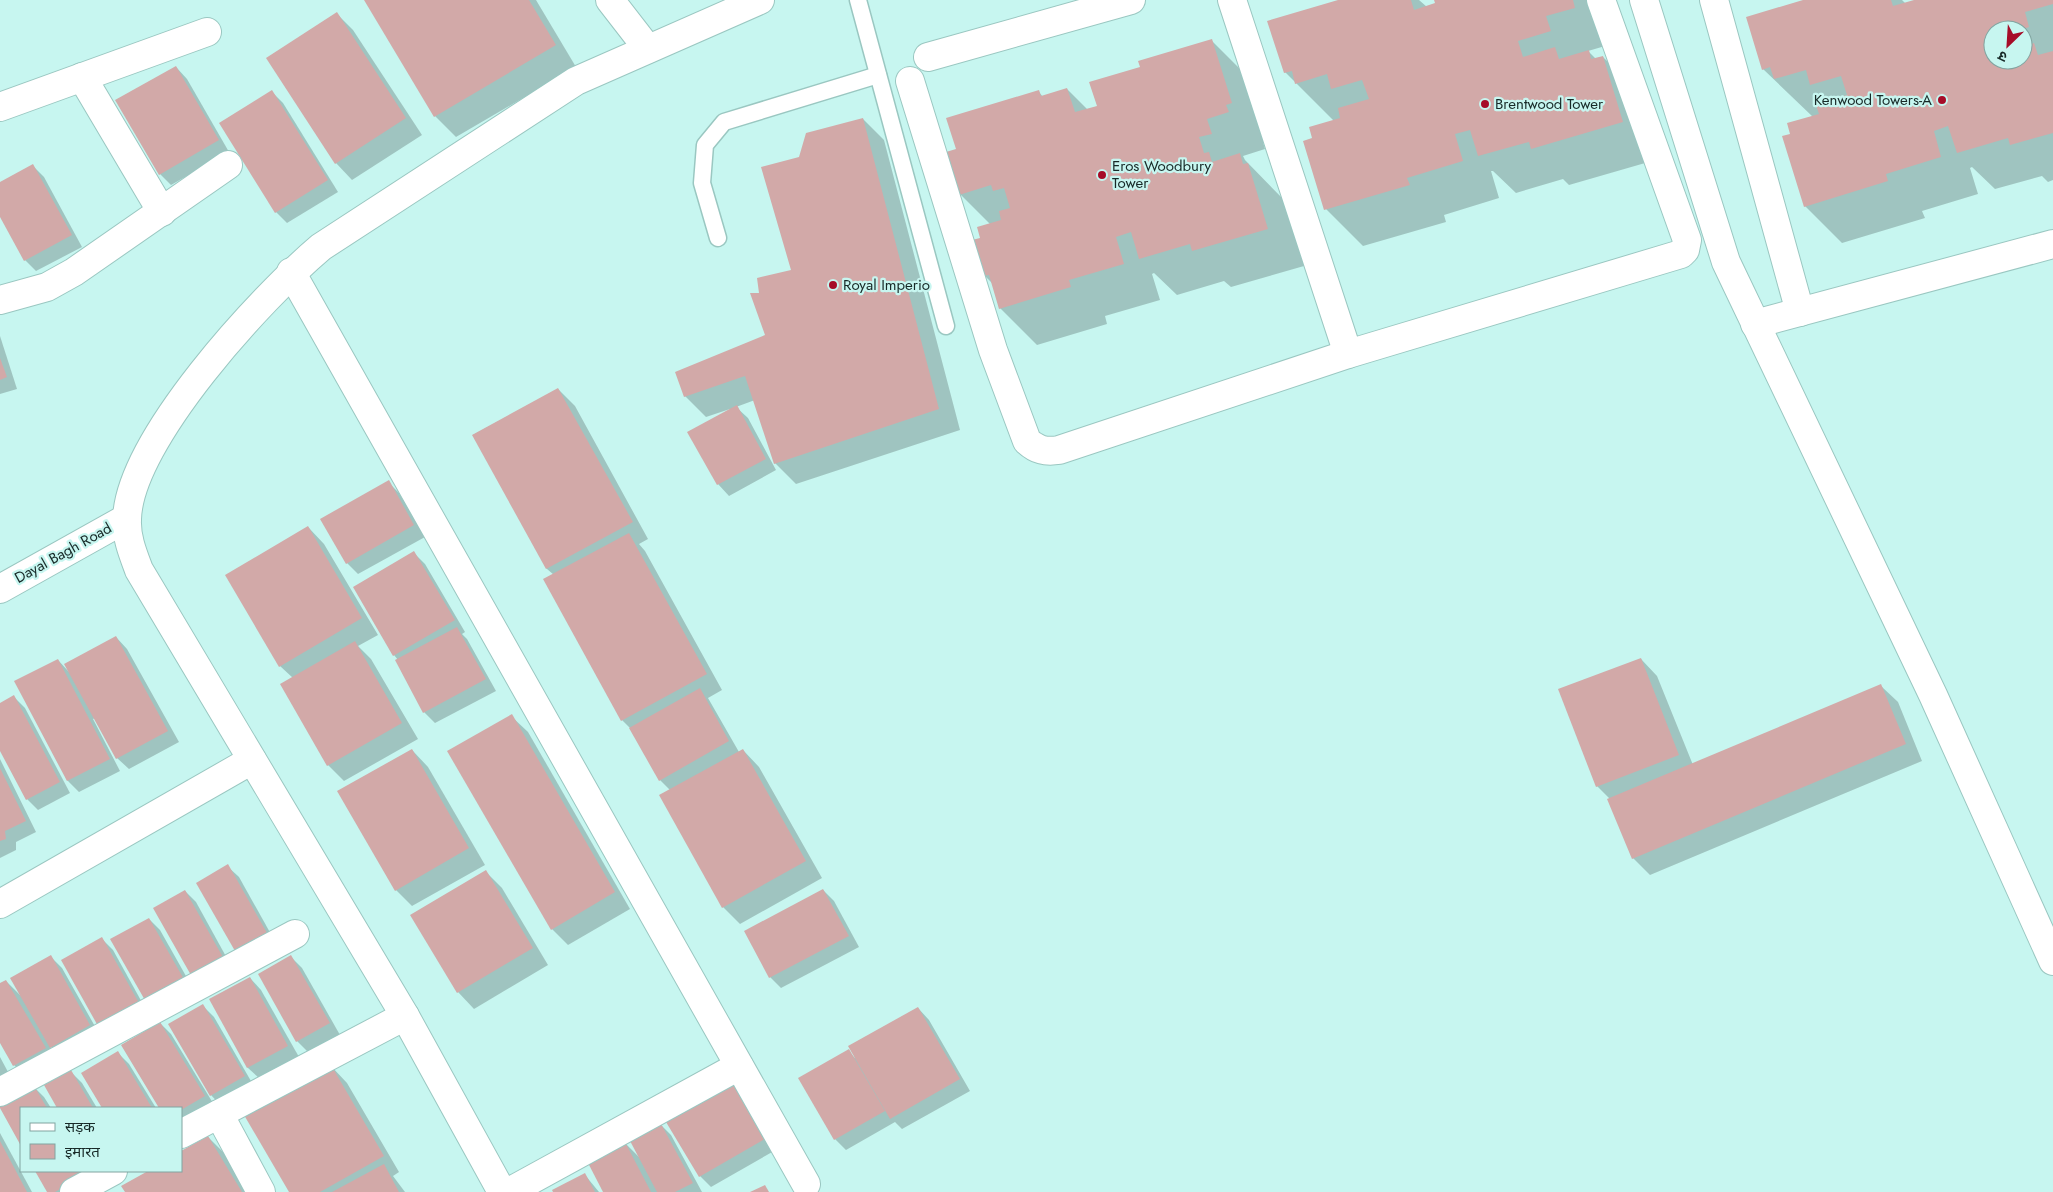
<svg xmlns="http://www.w3.org/2000/svg" width="2053" height="1192" font-family="Jost,'Noto Sans Devanagari',sans-serif">
	<rect width="100%" height="100%" fill="#c7f6f0"/>
	<g fill="#0003" fill-rule="evenodd">
		<path d="M 365,0 L 536,0 L 576,67 L 456,137 L 435,116 Z"/>
		<path d="M 1342,0 L 1419,0 L 1427,7 L 1437,4 L 1436,0 L 1612,0 L 1612,44 L 1588,51 L 1596,59 L 1603,57 L 1640,94 L 1659,159 L 1569,185 L 1563,179 L 1516,193 L 1493,171 L 1491,171 L 1499,198 L 1444,215 L 1446,222 L 1363,246 L 1326,209 L 1313,139 L 1334,121 L 1285,72 Z"/>
		<path d="M 1808,0 L 1902,0 L 1906,4 L 1916,0 L 2053,0 L 2053,180 L 2048,182 L 2042,176 L 1995,189 L 1972,167 L 1970,168 L 1978,194 L 1922,211 L 1925,218 L 1842,243 L 1805,206 L 1792,135 L 1813,117 L 1763,69 ZM 1993,30 L 2023,30 L 2023,60 L 1993,60 Z"/>
		<path d="M 337,14 L 353,30 L 422,135 L 352,180 L 336,163 Z"/>
		<path d="M 1212,41 L 1249,78 L 1268,140 L 1263,142 L 1265,149 L 1243,156 L 1245,160 L 1285,201 L 1304,266 L 1231,287 L 1224,281 L 1177,295 L 1154,273 L 1152,274 L 1160,300 L 1105,316 L 1107,324 L 1037,345 L 1000,308 L 993,284 L 984,275 L 982,238 L 991,225 L 960,194 L 958,150 L 1039,92 L 1043,97 L 1067,89 L 1088,110 L 1099,107 L 1142,67 Z"/>
		<path d="M 176,67 L 187,79 L 229,152 L 171,185 L 160,174 Z"/>
		<path d="M 272,92 L 283,103 L 338,192 L 287,223 L 276,212 Z"/>
		<path d="M 863,119 L 884,140 L 960,430 L 796,484 L 775,463 L 755,400 L 736,407 L 748,418 L 776,470 L 729,496 L 718,484 L 730,409 L 706,417 L 685,396 L 766,336 L 760,294 L 793,271 L 800,158 Z"/>
		<path d="M 33,166 L 44,177 L 82,247 L 36,271 L 25,260 L 0,215 L 0,184 Z"/>
		<path d="M 0,336 L 17,389 L 0,394 Z"/>
		<path d="M 558,389 L 575,406 L 648,539 L 639,544 L 645,551 L 722,690 L 708,698 L 739,752 L 743,750 L 759,767 L 822,878 L 740,924 L 723,907 L 670,790 L 660,780 L 631,729 L 622,720 L 554,575 L 547,569 L 473,435 Z"/>
		<path d="M 388,482 L 399,493 L 425,537 L 358,574 L 347,563 Z"/>
		<path d="M 308,527 L 324,544 L 378,635 L 358,646 L 371,659 L 418,739 L 344,781 L 328,765 L 293,678 L 280,666 Z"/>
		<path d="M 414,553 L 425,564 L 465,632 L 462,634 L 467,639 L 496,691 L 435,723 L 424,712 L 398,660 L 394,655 Z"/>
		<path d="M 116,637 L 127,649 L 179,742 L 129,769 L 117,758 L 95,718 L 93,719 L 120,771 L 79,792 L 68,781 L 16,682 L 58,660 L 69,672 Z"/>
		<path d="M 1641,659 L 1657,676 L 1693,765 L 1881,686 L 1898,702 L 1922,761 L 1650,875 L 1633,858 L 1610,799 L 1597,786 Z"/>
		<path d="M 14,697 L 25,708 L 70,793 L 38,810 L 27,799 L 0,749 L 0,704 Z"/>
		<path d="M 511,716 L 528,732 L 630,909 L 568,945 L 552,929 Z"/>
		<path d="M 412,750 L 428,767 L 485,865 L 412,906 L 396,890 Z"/>
		<path d="M 0,759 L 36,832 L 16,842 L 16,850 L 0,858 Z"/>
		<path d="M 227,866 L 239,877 L 277,945 L 247,962 Z"/>
		<path d="M 486,872 L 502,888 L 548,965 L 474,1009 L 458,992 Z"/>
		<path d="M 823,890 L 834,901 L 859,947 L 781,988 L 770,977 Z"/>
		<path d="M 185,891 L 196,902 L 234,971 L 154,909 Z"/>
		<path d="M 149,919 L 160,930 L 195,992 L 158,1013 Z"/>
		<path d="M 102,939 L 113,950 L 149,1015 L 99,1025 Z"/>
		<path d="M 51,957 L 62,968 L 101,1037 L 62,1058 L 50,1046 L 56,1059 L 25,1076 L 14,1065 L 0,1040 L 0,985 L 6,981 L 21,996 Z"/>
		<path d="M 291,957 L 302,968 L 340,1035 L 308,1052 L 297,1041 Z"/>
		<path d="M 250,978 L 261,990 L 299,1057 L 260,1079 L 248,1068 L 211,1000 Z"/>
		<path d="M 203,1006 L 214,1017 L 255,1088 L 222,1107 L 211,1095 L 170,1025 Z"/>
		<path d="M 918,1008 L 929,1020 L 970,1091 L 902,1129 L 895,1122 L 846,1150 L 835,1139 L 848,1051 L 855,1058 Z"/>
		<path d="M 160,1023 L 171,1034 L 216,1108 L 181,1128 L 181,1108 L 161,1108 L 122,1045 Z"/>
		<path d="M 118,1053 L 129,1064 L 156,1108 L 103,1108 L 83,1074 Z"/>
		<path d="M 0,1057 L 15,1085 L 0,1093 Z"/>
		<path d="M 331,1066 L 347,1083 L 399,1172 L 393,1176 L 405,1192 L 290,1192 Z"/>
		<path d="M 71,1072 L 82,1083 L 97,1108 L 58,1108 L 46,1086 Z"/>
		<path d="M 735,1077 L 781,1147 L 711,1187 L 700,1176 Z"/>
		<path d="M 33,1086 L 44,1097 L 51,1108 L 21,1108 L 21,1143 L 0,1105 Z"/>
		<path d="M 660,1124 L 671,1135 L 702,1192 L 605,1192 L 625,1143 L 640,1158 Z"/>
		<path d="M 0,1133 L 32,1192 L 0,1192 Z"/>
		<path d="M 208,1137 L 225,1154 L 247,1192 L 126,1192 L 123,1187 L 150,1171 L 181,1171 Z"/>
		<path d="M 37,1171 L 86,1171 L 86,1192 L 49,1192 Z"/>
		<path d="M 585,1175 L 599,1192 L 554,1192 Z"/>
	</g>
	<g fill="#d2a9a8">
		<path d="M 364,0 L 529,0 L 556,45 L 434,117 Z"/>
		<path d="M 1338,0 L 1411,0 L 1414,10 L 1435,3 L 1434,0 L 1573,0 L 1575,8 L 1546,16 L 1551,31 L 1518,41 L 1523,57 L 1555,47 L 1559,59 L 1589,50 L 1591,59 L 1603,56 L 1623,122 L 1531,149 L 1529,142 L 1478,156 L 1470,130 L 1455,134 L 1463,161 L 1407,178 L 1410,185 L 1324,210 L 1303,141 L 1312,138 L 1309,127 L 1340,118 L 1338,108 L 1369,99 L 1362,80 L 1331,89 L 1327,74 L 1295,84 L 1292,71 L 1284,73 L 1267,21 Z"/>
		<path d="M 1803,0 L 1891,0 L 1893,6 L 1914,0 L 2053,0 L 2053,4 L 2025,12 L 2029,27 L 2021,30 L 1993,30 L 1993,60 L 2023,60 L 2023,47 L 2034,43 L 2038,55 L 2053,51 L 2053,133 L 2010,145 L 2008,138 L 1957,153 L 1948,126 L 1934,131 L 1941,157 L 1886,174 L 1888,181 L 1804,207 L 1782,136 L 1790,134 L 1787,123 L 1819,114 L 1816,105 L 1847,95 L 1841,76 L 1810,85 L 1806,70 L 1774,79 L 1770,67 L 1762,70 L 1746,17 Z"/>
		<path d="M 337,12 L 406,118 L 335,164 L 266,58 Z"/>
		<path d="M 1212,39 L 1232,103 L 1226,105 L 1229,112 L 1207,119 L 1212,134 L 1199,137 L 1204,153 L 1209,152 L 1212,162 L 1240,153 L 1243,164 L 1248,163 L 1268,229 L 1192,251 L 1190,244 L 1139,259 L 1131,232 L 1116,237 L 1124,264 L 1069,280 L 1071,287 L 999,309 L 989,275 L 983,276 L 972,240 L 980,238 L 977,227 L 1001,220 L 999,211 L 1010,208 L 1004,188 L 993,191 L 991,185 L 959,195 L 946,152 L 956,149 L 946,118 L 1039,90 L 1041,96 L 1067,88 L 1075,112 L 1097,106 L 1089,82 L 1140,67 L 1138,61 Z"/>
		<path d="M 176,66 L 219,140 L 159,175 L 115,100 Z"/>
		<path d="M 272,90 L 328,180 L 275,213 L 219,123 Z"/>
		<path d="M 863,118 L 939,409 L 774,464 L 745,376 L 684,397 L 675,372 L 765,335 L 750,293 L 759,293 L 757,278 L 791,270 L 761,167 L 799,157 L 806,133 Z"/>
		<path d="M 33,164 L 72,235 L 24,261 L 0,217 L 0,182 Z"/>
		<path d="M 0,358 L 7,377 L 0,380 Z"/>
		<path d="M 558,388 L 633,522 L 546,569 L 472,435 Z"/>
		<path d="M 737,405 L 766,459 L 717,485 L 687,432 Z"/>
		<path d="M 389,480 L 414,525 L 346,564 L 320,519 Z"/>
		<path d="M 308,526 L 362,618 L 279,667 L 225,575 Z"/>
		<path d="M 629,533 L 707,674 L 621,721 L 543,579 Z"/>
		<path d="M 414,551 L 455,620 L 393,656 L 353,587 Z"/>
		<path d="M 457,627 L 486,679 L 423,713 L 395,660 Z"/>
		<path d="M 116,636 L 168,731 L 116,759 L 64,664 Z"/>
		<path d="M 355,641 L 402,723 L 327,766 L 280,684 Z"/>
		<path d="M 1641,658 L 1679,755 L 1596,787 L 1558,689 Z"/>
		<path d="M 58,659 L 110,759 L 67,781 L 14,681 Z"/>
		<path d="M 1881,684 L 1906,744 L 1632,859 L 1607,799 Z"/>
		<path d="M 700,688 L 729,741 L 659,781 L 629,728 Z"/>
		<path d="M 14,695 L 60,782 L 26,800 L 0,751 L 0,703 Z"/>
		<path d="M 512,714 L 615,892 L 551,930 L 447,751 Z"/>
		<path d="M 412,749 L 469,848 L 395,891 L 337,791 Z"/>
		<path d="M 743,749 L 806,861 L 722,908 L 659,795 Z"/>
		<path d="M 0,768 L 26,821 L 5,831 L 6,839 L 0,841 Z"/>
		<path d="M 228,864 L 267,933 L 235,951 L 196,883 Z"/>
		<path d="M 486,870 L 533,948 L 457,993 L 410,915 Z"/>
		<path d="M 823,889 L 849,936 L 769,978 L 744,931 Z"/>
		<path d="M 185,890 L 224,959 L 192,977 L 153,908 Z"/>
		<path d="M 149,918 L 185,981 L 146,1002 L 110,939 Z"/>
		<path d="M 102,937 L 139,1003 L 98,1026 L 61,960 Z"/>
		<path d="M 51,955 L 90,1025 L 50,1048 L 10,978 Z"/>
		<path d="M 291,955 L 330,1023 L 296,1042 L 258,974 Z"/>
		<path d="M 250,977 L 288,1046 L 247,1068 L 209,999 Z"/>
		<path d="M 6,980 L 46,1048 L 13,1066 L 0,1043 L 0,983 Z"/>
		<path d="M 203,1004 L 245,1076 L 210,1096 L 168,1024 Z"/>
		<path d="M 918,1007 L 960,1079 L 890,1119 L 848,1046 Z"/>
		<path d="M 160,1022 L 205,1096 L 181,1110 L 181,1108 L 159,1108 L 121,1045 Z"/>
		<path d="M 849,1049 L 885,1111 L 834,1140 L 798,1078 Z"/>
		<path d="M 118,1051 L 152,1108 L 102,1108 L 81,1073 Z"/>
		<path d="M 331,1065 L 384,1156 L 320,1192 L 289,1192 L 244,1115 Z"/>
		<path d="M 71,1070 L 93,1108 L 57,1108 L 44,1085 Z"/>
		<path d="M 735,1075 L 770,1136 L 699,1177 L 663,1117 Z"/>
		<path d="M 33,1084 L 47,1108 L 21,1108 L 21,1146 L 0,1108 L 0,1103 Z"/>
		<path d="M 660,1122 L 693,1183 L 675,1192 L 657,1192 L 629,1139 Z"/>
		<path d="M 208,1136 L 242,1192 L 125,1192 L 121,1186 L 148,1171 L 181,1171 L 181,1151 Z"/>
		<path d="M 0,1141 L 27,1192 L 0,1192 Z"/>
		<path d="M 625,1142 L 651,1192 L 603,1192 L 587,1161 Z"/>
		<path d="M 384,1164 L 399,1192 L 332,1192 Z"/>
		<path d="M 35,1171 L 82,1171 L 85,1175 L 55,1192 L 47,1192 Z"/>
		<path d="M 585,1173 L 595,1192 L 553,1192 L 552,1190 Z"/>
		<path d="M 765,1185 L 769,1192 L 750,1192 Z"/>
	</g>
	<g fill="none" stroke-linecap="round" stroke-linejoin="round">
		<defs>
			<g id="lane">
				<path d="M 858,0 L 946,326"/>
				<path d="M 718,238 L 702,183 L 705,145 L 724,122 L 878,75"/>
			</g>
			<g id="street">
				<path d="M 610,0 L 648,49"/>
				<path d="M 1232,0 L 1348,354"/>
				<path d="M 1644,0 L 1726,262 L 1933,695 L 2053,961"/>
				<path d="M 1714,0 L 1800,312"/>
				<path d="M 928,57 L 1131,0"/>
				<path d="M 82,77 L 162,212"/>
				<path d="M 910,81 L 993,350 L 1027,441 C 1037,450 1045,452 1059,450 L 1348,354 L 1681,254 L 1685,250 L 1687,240 L 1601,0"/>
				<path d="M 0,107 L 207,32"/>
				<path d="M 291,272 L 806,1184"/>
				<path d="M 0,300 L 47,287 L 74,272 L 228,165"/>
				<path d="M 1755,324 L 2053,244"/>
				<path d="M 0,589 L 127,518"/>
				<path d="M 0,904 L 252,760"/>
				<path d="M 0,1092 L 295,934"/>
				<path d="M 219,1114 L 261,1192"/>
				<path d="M 181,1134 L 405,1016"/>
				<path d="M 74,1192 L 113,1171"/>
				<path d="M 502,1192 L 405,1016 L 139,570 C 133,554 126,537 127,519 C 129,440 262,297 321,247 L 576,81 L 760,0"/>
				<path d="M 509,1192 L 739,1066"/>
			</g>
		</defs>
		<use href="#lane" stroke="#9ac7c1" stroke-width="19"/>
		<use href="#street" stroke="#9ac7c1" stroke-width="30"/>
		<use href="#lane" stroke="#fff" stroke-width="16"/>
		<use href="#street" stroke="#fff" stroke-width="28"/>
	</g>
	<g fill="#a60c28" stroke="#c7f6f0" stroke-width="2">
		<circle cx="1942" cy="100" r="5"/>
		<circle cx="1485" cy="104" r="5"/>
		<circle cx="1102" cy="175" r="5"/>
		<circle cx="833" cy="285" r="5"/>
	</g>
	<g text-anchor="middle" dominant-baseline="central" stroke-width="4.5" stroke-linejoin="round" paint-order="stroke">
		<g font-size="15" fill="#172927" stroke="#c7f6f0" text-anchor="start">
			<text x="1932" y="100" text-anchor="end">Kenwood Towers-A</text>
			<text x="1495" y="104">Brentwood Tower</text>
			<text x="1112" y="166">Eros Woodbury<tspan x="1112" dy="17">Tower</tspan></text>
			<text x="843" y="285">Royal Imperio</text>
		</g>
		<g font-size="15" fill="#172927" stroke="#c7f6f0">
			<text transform="translate(63 553) rotate(-29)">Dayal Bagh Road</text>
		</g>
	</g>
	<rect x="20" y="1107" width="162" height="65" fill="#c7f6f0" stroke="#81a4a0"/>
	<rect x="30" y="1123" width="25" height="8" fill="#ffffff" stroke="#81a4a0"/>
	<text x="65" y="1132" font-size="15" fill="#172927">सड़क</text>
	<rect x="30" y="1144" width="25" height="15" fill="#d2a9a8" stroke="#81a4a0"/>
	<text x="65" y="1157" font-size="15" fill="#172927">इमारत</text>
	<g transform="translate(2008 45) rotate(205)"><circle r="24" fill="#c7f6f0" stroke="#81a4a0"/>
	<path d="M0-4L9 19L0 12L-9 19Z" fill="#a60c28"/>
	<text y="-8" font-size="14" font-weight="bold" text-anchor="middle" fill="#172927">उ</text>
	</g>
</svg>
